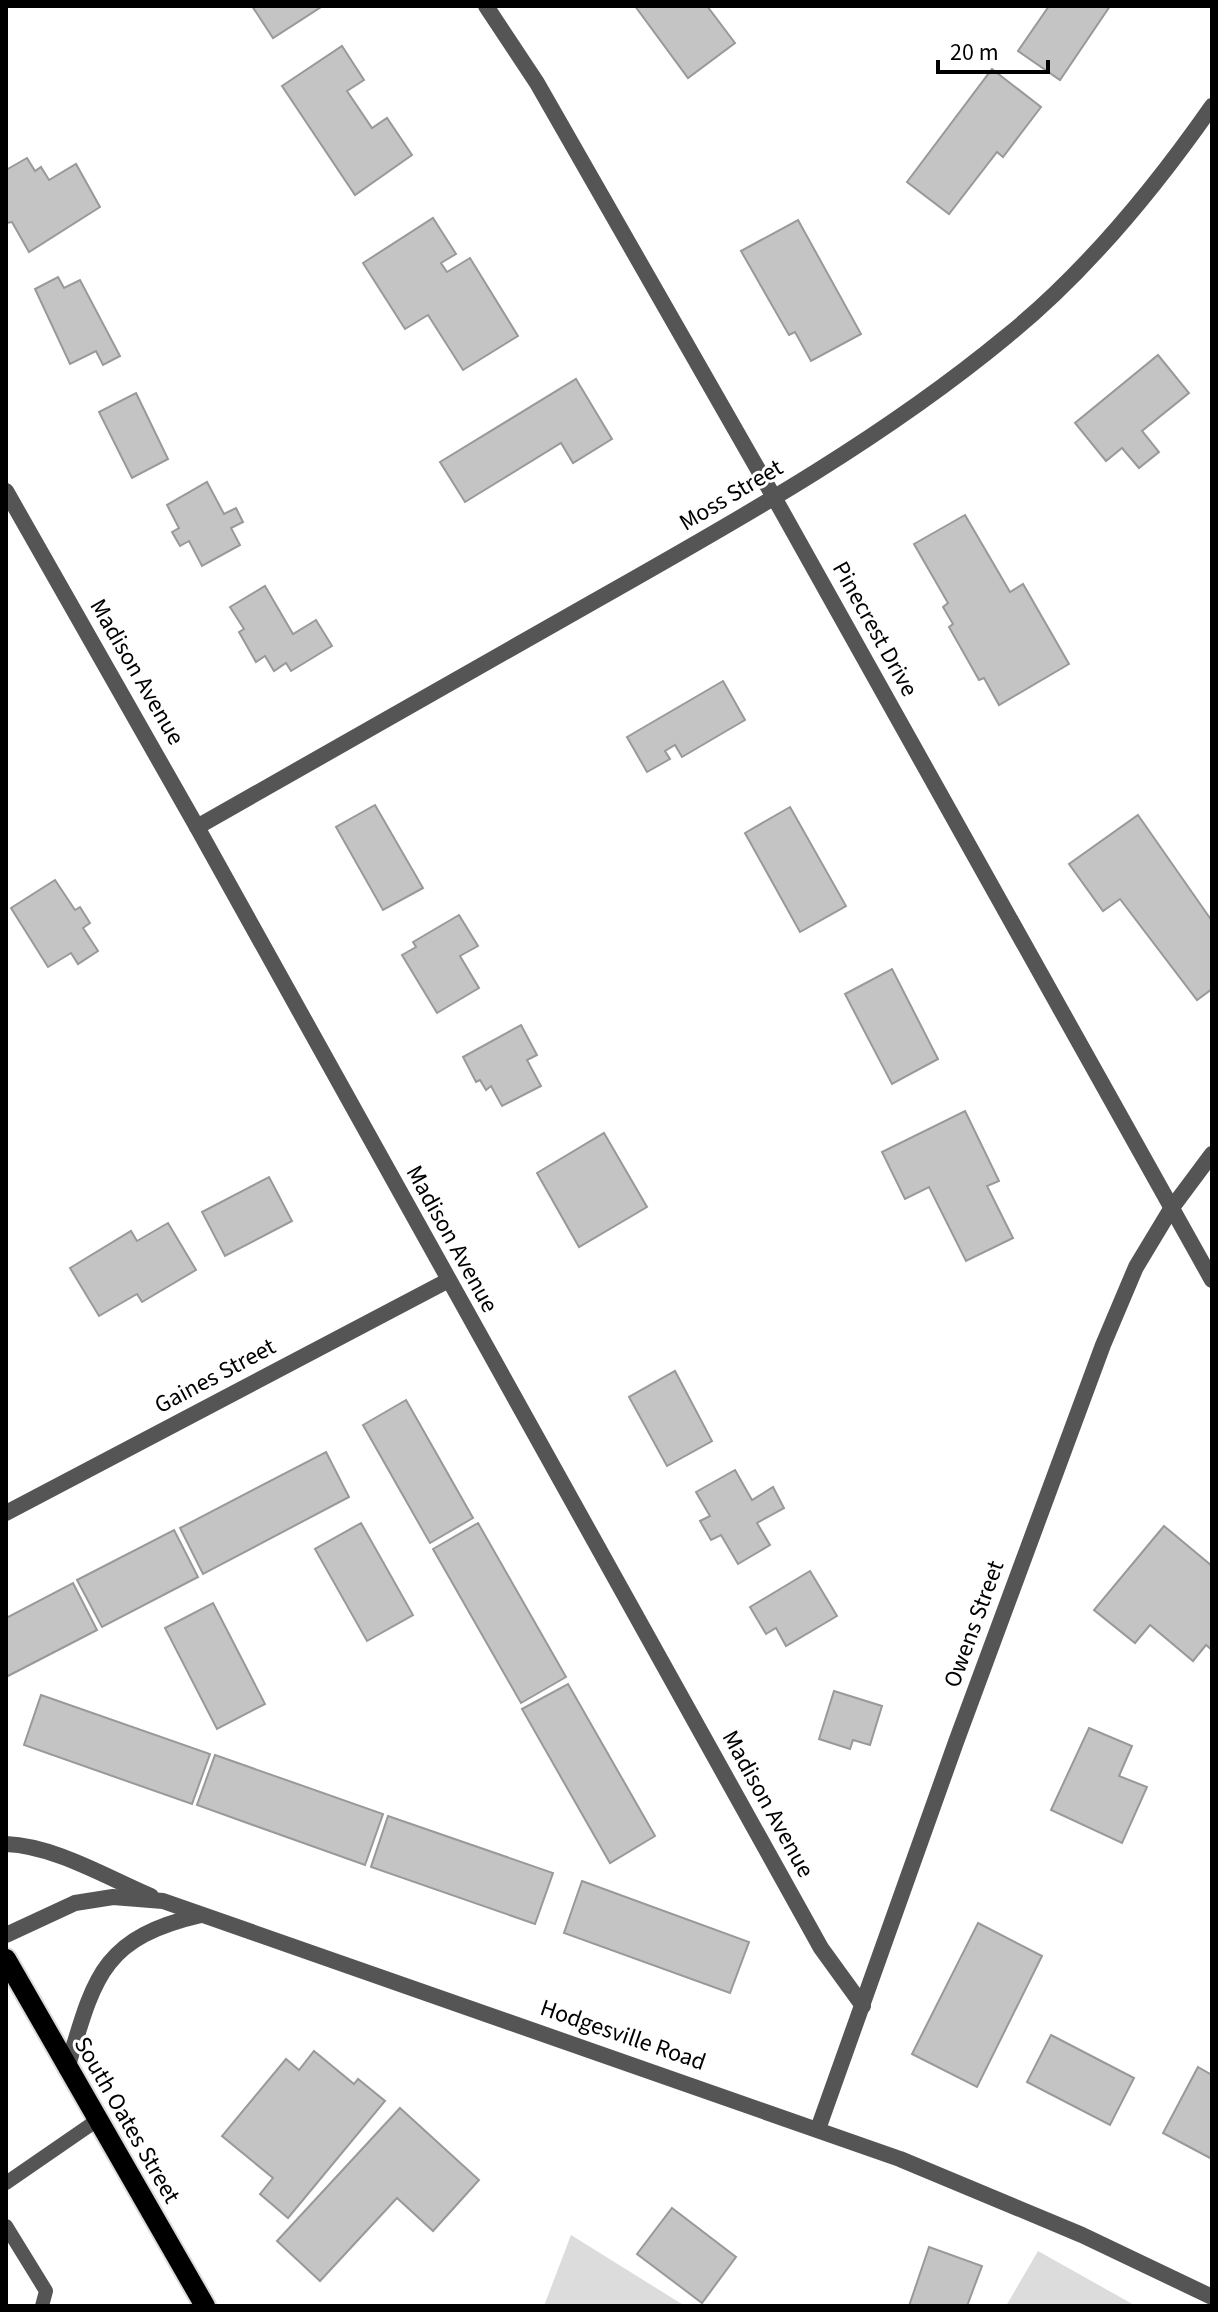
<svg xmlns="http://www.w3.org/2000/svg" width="1218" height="2312" font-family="'Source Sans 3',sans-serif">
	<rect width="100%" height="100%" fill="#fff"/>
	<g fill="#dcdcdc">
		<path d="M 571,2235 L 685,2306 L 544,2306 Z"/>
		<path d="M 1038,2251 L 1136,2306 L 1006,2306 Z"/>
	</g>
	<g fill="#c4c4c4" stroke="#999" stroke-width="2">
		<path d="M 252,6 L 320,6 L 321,7 L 273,38 Z"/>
		<path d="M 635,6 L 707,6 L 735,43 L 688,78 Z"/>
		<path d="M 1049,6 L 1110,6 L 1060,80 L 1018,51 Z"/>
		<path d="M 342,46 L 364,80 L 347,91 L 372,128 L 387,118 L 412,155 L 355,195 L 282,86 Z"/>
		<path d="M 992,69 L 1041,107 L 1003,157 L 997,152 L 949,214 L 907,182 Z"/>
		<path d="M 27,158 L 35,171 L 41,167 L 49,180 L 76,164 L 100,207 L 29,252 L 12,222 L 6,223 L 6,170 Z"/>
		<path d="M 433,218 L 456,254 L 441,263 L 447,272 L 470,258 L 518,336 L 463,370 L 428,315 L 405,329 L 363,263 Z"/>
		<path d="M 798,220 L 861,334 L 811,361 L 795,332 L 789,335 L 741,251 Z"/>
		<path d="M 58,277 L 64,288 L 80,280 L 120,356 L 103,365 L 96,351 L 70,364 L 35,289 Z"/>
		<path d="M 1158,355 L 1189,393 L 1142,431 L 1159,452 L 1139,468 L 1122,448 L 1106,461 L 1075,423 Z"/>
		<path d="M 576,379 L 612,439 L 573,463 L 561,443 L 465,502 L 440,462 Z"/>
		<path d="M 136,393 L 168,459 L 132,478 L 99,412 Z"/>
		<path d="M 207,482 L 224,514 L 236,508 L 243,522 L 231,528 L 240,545 L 202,566 L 189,541 L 180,546 L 172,532 L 179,528 L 167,505 Z"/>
		<path d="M 965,515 L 1010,592 L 1023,584 L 1069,664 L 999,705 L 984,678 L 979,680 L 949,627 L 953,624 L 943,607 L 948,603 L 914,544 Z"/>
		<path d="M 265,586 L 293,634 L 316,620 L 332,646 L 291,671 L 286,663 L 274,671 L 265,656 L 256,662 L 239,632 L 244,629 L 230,607 Z"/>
		<path d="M 723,681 L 745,720 L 682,757 L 675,745 L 665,751 L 670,759 L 647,772 L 627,737 Z"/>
		<path d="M 375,805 L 423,888 L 383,910 L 336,827 Z"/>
		<path d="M 790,807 L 846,906 L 800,932 L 745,833 Z"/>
		<path d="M 1138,815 L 1212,921 L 1212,989 L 1197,1000 L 1120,899 L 1103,911 L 1069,864 Z"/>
		<path d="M 55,880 L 75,910 L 80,907 L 90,923 L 83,928 L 98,951 L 78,964 L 71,953 L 48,967 L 11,908 Z"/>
		<path d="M 459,915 L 478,946 L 460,956 L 479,988 L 437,1013 L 402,955 L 416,947 L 413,942 Z"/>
		<path d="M 892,969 L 938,1059 L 892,1084 L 845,994 Z"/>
		<path d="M 521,1025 L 537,1055 L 527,1060 L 541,1086 L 502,1106 L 491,1086 L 486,1090 L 480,1080 L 476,1082 L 463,1057 Z"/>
		<path d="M 965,1111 L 999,1181 L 987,1186 L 1013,1238 L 966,1261 L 929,1187 L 905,1199 L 882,1152 Z"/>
		<path d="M 604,1133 L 647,1207 L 579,1247 L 537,1173 Z"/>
		<path d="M 269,1177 L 292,1221 L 225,1256 L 202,1212 Z"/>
		<path d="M 168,1223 L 196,1270 L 142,1302 L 137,1294 L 99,1316 L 70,1268 L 131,1231 L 137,1241 Z"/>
		<path d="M 675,1371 L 712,1441 L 667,1466 L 629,1397 Z"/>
		<path d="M 406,1400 L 473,1518 L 430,1543 L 363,1425 Z"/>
		<path d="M 326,1452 L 349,1497 L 203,1574 L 180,1528 Z"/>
		<path d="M 735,1470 L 752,1500 L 773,1487 L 784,1508 L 757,1523 L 770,1545 L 738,1564 L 721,1535 L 711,1540 L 700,1521 L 710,1516 L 696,1492 Z"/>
		<path d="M 361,1523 L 413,1615 L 367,1641 L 315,1549 Z"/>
		<path d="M 478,1523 L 566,1677 L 521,1703 L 433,1549 Z"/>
		<path d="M 1164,1526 L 1212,1566 L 1212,1650 L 1206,1645 L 1193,1661 L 1150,1625 L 1135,1643 L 1094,1610 Z"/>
		<path d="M 174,1530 L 198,1577 L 102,1627 L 77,1580 Z"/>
		<path d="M 810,1571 L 837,1616 L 786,1646 L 776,1628 L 766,1634 L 750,1607 Z"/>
		<path d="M 73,1583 L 97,1630 L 6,1677 L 6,1618 Z"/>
		<path d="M 213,1603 L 265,1704 L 217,1729 L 165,1628 Z"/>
		<path d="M 568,1684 L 655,1836 L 610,1863 L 522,1709 Z"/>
		<path d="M 834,1691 L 882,1706 L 870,1745 L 853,1740 L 850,1749 L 819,1739 Z"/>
		<path d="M 41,1695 L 210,1754 L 192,1804 L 24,1745 Z"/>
		<path d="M 1089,1728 L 1132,1746 L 1119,1776 L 1147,1787 L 1122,1843 L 1051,1810 Z"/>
		<path d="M 215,1755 L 383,1814 L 365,1865 L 197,1805 Z"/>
		<path d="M 388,1816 L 553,1873 L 535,1924 L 371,1867 Z"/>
		<path d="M 582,1881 L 749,1942 L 730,1993 L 564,1933 Z"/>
		<path d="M 978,1923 L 1042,1956 L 977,2087 L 912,2054 Z"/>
		<path d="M 1051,2035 L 1134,2078 L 1110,2125 L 1027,2082 Z"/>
		<path d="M 314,2051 L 354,2084 L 358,2079 L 385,2101 L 288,2218 L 260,2194 L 273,2178 L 222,2136 L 286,2059 L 299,2070 Z"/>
		<path d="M 1198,2067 L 1212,2075 L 1212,2159 L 1163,2133 Z"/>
		<path d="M 400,2108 L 479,2180 L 433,2231 L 397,2198 L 320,2281 L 277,2241 Z"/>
		<path d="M 672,2208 L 736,2257 L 702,2303 L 637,2254 Z"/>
		<path d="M 929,2247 L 982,2266 L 967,2306 L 909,2306 Z"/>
	</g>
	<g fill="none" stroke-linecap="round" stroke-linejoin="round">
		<defs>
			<path id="primary" d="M 6,1959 L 205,2306"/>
		</defs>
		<use href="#primary" stroke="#dbdbdb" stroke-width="24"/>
		<g stroke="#555" stroke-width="14">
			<path d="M 6,2183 L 96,2121"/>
			<path d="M 6,2226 L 46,2291 L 42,2306"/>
		</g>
		<g stroke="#555" stroke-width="16">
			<path d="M 486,6 L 537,83 L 775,499 L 1212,1280"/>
			<path d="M 6,491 L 197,827 L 821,1948 L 863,2006"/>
			<path d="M 197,827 C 329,752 461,677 593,602 C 736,521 880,441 1007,336 C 1086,272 1154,189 1212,106"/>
			<path d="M 6,1513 L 447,1281"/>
			<path d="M 818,2129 L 956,1742 L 1103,1345 L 1136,1267 L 1171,1209 L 1212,1154"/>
		</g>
		<g stroke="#555" stroke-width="16">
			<path d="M 6,1844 C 55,1846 106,1877 151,1896"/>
			<path d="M 6,1935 L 75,1903 L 113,1897 L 163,1901 L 900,2159 L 1082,2235 L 1212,2297"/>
			<path d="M 67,2069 C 94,1978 101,1938 201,1915"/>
		</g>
		<use href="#primary" stroke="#000" stroke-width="20"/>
	</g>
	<g text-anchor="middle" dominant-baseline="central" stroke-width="6" stroke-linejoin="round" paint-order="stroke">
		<g font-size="24" fill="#000" stroke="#fff">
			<text transform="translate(731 495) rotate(-31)">Moss Street</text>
			<text transform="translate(875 629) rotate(61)">Pinecrest Drive</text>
			<text transform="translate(137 672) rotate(60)">Madison Avenue</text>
			<text transform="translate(452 1239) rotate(61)">Madison Avenue</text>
			<text transform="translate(215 1376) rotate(-28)">Gaines Street</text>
			<text transform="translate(974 1624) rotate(-70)">Owens Street</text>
			<text transform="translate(768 1804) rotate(61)">Madison Avenue</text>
			<text transform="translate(623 2035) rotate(19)">Hodgesville Road</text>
			<text transform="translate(127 2120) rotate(60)">South Oates Street</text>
		</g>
	</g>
	<rect width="1218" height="2312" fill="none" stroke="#000000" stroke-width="16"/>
	<path d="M938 60v12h110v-12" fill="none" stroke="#000000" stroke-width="4"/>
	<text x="950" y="60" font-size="24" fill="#000000" stroke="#ffffff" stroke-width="6" paint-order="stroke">20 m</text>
</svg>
